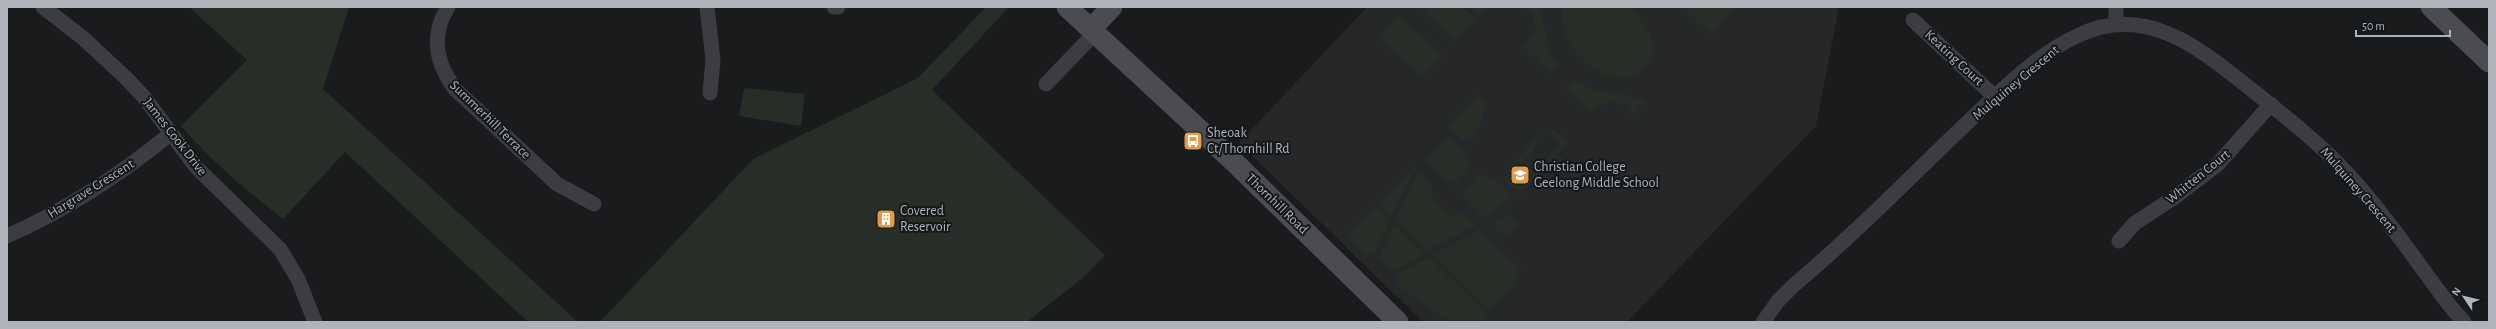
<svg xmlns="http://www.w3.org/2000/svg" width="2496" height="329" font-family="'Alegreya Sans',sans-serif">
	<rect width="100%" height="100%" fill="#1a1b1c"/>
	<path fill="#262729" d="M 1367,7 L 1839,7 L 1816,126 L 1627,322 L 1423,322 L 1239,143 Z"/>
	<g fill="#272e27">
		<path d="M 189,7 L 349,7 L 323,89 L 578,322 L 528,322 L 345,152 L 283,219 C 246,190 212,162 181,126 L 247,60 Z"/>
		<path d="M 986,7 L 1009,7 L 932,90 L 1105,255 L 1085,276 L 1027,322 L 600,322 L 753,159 L 918,78 Z"/>
		<path d="M 1419,7 L 1462,7 L 1476,19 L 1455,41 Z"/>
		<path d="M 1468,7 L 1488,7 L 1479,17 Z"/>
		<path d="M 1519,7 L 1540,7 C 1544,26 1546,50 1559,65 L 1551,74 L 1522,47 L 1538,25 L 1534,22 L 1533,13 Z"/>
		<path d="M 1563,7 L 1629,7 C 1643,22 1663,44 1647,65 C 1643,71 1634,76 1626,77 C 1592,81 1556,39 1563,7 Z"/>
		<path d="M 1682,7 L 1735,7 L 1711,34 Z"/>
		<path d="M 1399,16 L 1442,56 L 1422,77 L 1379,37 Z"/>
		<path d="M 1573,80 L 1587,87 L 1646,100 L 1632,116 L 1627,105 L 1619,104 L 1615,101 L 1612,104 L 1606,102 L 1603,105 L 1597,104 L 1591,112 L 1565,89 Z"/>
		<path d="M 744,88 L 805,94 L 801,126 L 739,116 Z"/>
		<path d="M 1478,95 L 1487,104 L 1477,131 L 1471,139 L 1468,136 L 1464,141 L 1448,127 Z"/>
		<path d="M 1553,129 L 1568,142 L 1547,164 L 1547,157 L 1561,143 L 1550,132 Z"/>
		<path d="M 1541,133 C 1533,147 1533,163 1513,163 Z"/>
		<path d="M 1448,136 L 1467,153 L 1469,168 L 1452,185 L 1426,160 Z"/>
		<path d="M 1416,166 L 1392,216 L 1379,204 Z"/>
		<path d="M 1536,171 L 1541,171 L 1520,193 L 1503,178 L 1507,174 L 1520,186 Z"/>
		<path d="M 1419,172 L 1432,185 L 1431,197 L 1451,216 L 1462,213 L 1475,226 L 1428,251 L 1396,220 Z"/>
		<path d="M 1477,175 L 1492,177 L 1511,194 L 1487,220 L 1461,194 Z"/>
		<path d="M 1375,206 L 1390,221 L 1374,256 L 1364,253 L 1347,236 Z"/>
		<path d="M 1510,214 L 1519,223 L 1508,234 L 1504,235 L 1494,227 L 1493,223 Z"/>
		<path d="M 1394,224 L 1425,254 L 1392,271 L 1379,258 Z"/>
		<path d="M 1479,230 L 1522,270 L 1516,276 L 1515,282 L 1489,310 L 1432,255 Z"/>
		<path d="M 1428,257 L 1486,313 L 1482,322 L 1448,322 L 1398,285 L 1395,275 Z"/>
	</g>
	<g fill="none" stroke-linecap="round" stroke-linejoin="round">
		<g stroke="#3c3d41" stroke-width="15">
			<path d="M 43,7 L 83,38 L 126,78 L 144,97 L 196,167 L 280,249 L 298,279 L 315,322"/>
			<path d="M 448,7 C 430,36 436,63 455,89 L 557,184 L 594,204"/>
			<path d="M 707,7 L 713,60 L 710,93"/>
			<path d="M 834,7 L 838,7"/>
			<path d="M 1913,20 L 1995,97"/>
			<path d="M 2116,24 L 2116,7"/>
			<path d="M 1046,84 L 1095,33"/>
			<path d="M 7,236 C 66,210 120,175 170,134"/>
			<path d="M 2119,241 L 2135,223 L 2172,199 L 2217,165 L 2271,104"/>
			<path d="M 1763,322 L 1778,301 L 1794,285 C 1855,234 1911,176 1969,121 C 2002,90 2037,54 2079,35 C 2144,4 2197,46 2247,86 C 2281,113 2316,140 2346,172 C 2384,213 2416,261 2450,306 L 2464,322"/>
		</g>
		<g stroke="#4a4c51" stroke-width="21">
			<path d="M 1067,7 L 1231,159 L 1398,322"/>
			<path d="M 2431,7 L 2489,62"/>
			<path d="M 1091,29 L 1112,7"/>
		</g>
	</g>
	<defs>
		<symbol id="bus-square" viewBox="-11 -11 22 22"><rect x="-9" y="-9" width="18" height="18" rx="4" fill="#e19b4e" stroke="#151617"/><path d="M-5-6H5V4H4V6H2V4H-2V6H-4V4H-5ZM-3.5-4V0h7V-4ZM-3.5 1.2v1.5H-2V1.2ZM2 1.2v1.5H3.5V1.2Z" fill="#fff"/></symbol>
		<symbol id="school-square" viewBox="-11 -11 22 22"><rect x="-9" y="-9" width="18" height="18" rx="4" fill="#e19b4e" stroke="#151617"/><path d="M0-5L7-2L0 1L-7-2ZM-4 1L0 2.5L4 1V4Q0 6-4 4Z" fill="#fff"/></symbol>
		<symbol id="building-square" viewBox="-11 -11 22 22"><rect x="-9" y="-9" width="18" height="18" rx="4" fill="#e19b4e" stroke="#151617"/><path d="M-4-6H4V6H1V3H-1V6H-4ZM-2.5-4.3h1.7v1.8h-1.7ZM.8-4.3h1.7v1.8H.8ZM-2.5-1h1.7V.8h-1.7ZM.8-1h1.7V.8H.8Z" fill="#fff"/></symbol>
	</defs>
	<g fill-rule="evenodd">
		<use href="#bus-square" x="1182" y="130" width="22" height="22"/>
		<use href="#school-square" x="1509" y="164" width="22" height="22"/>
		<use href="#building-square" x="875" y="208" width="22" height="22"/>
	</g>
	<g text-anchor="middle" dominant-baseline="central" stroke-width="4" stroke-linejoin="round" paint-order="stroke">
		<g font-size="14" fill="#aeb4ba" stroke="#151617">
			<text transform="translate(1954 58) rotate(43)">Keating Court</text>
			<text transform="translate(2016 83) rotate(-40)">Mulquiney Crescent</text>
			<text transform="translate(490 120) rotate(44)">Summerhill Terrace</text>
			<text transform="translate(175 137) rotate(52)">James Cook Drive</text>
			<text transform="translate(2198 177) rotate(-39)">Whitten Court</text>
			<text transform="translate(91 189) rotate(-32)">Hargrave Crescent</text>
			<text transform="translate(2358 190) rotate(49)">Mulquiney Crescent</text>
			<text transform="translate(1277 204) rotate(44)">Thornhill Road</text>
		</g>
		<g font-size="14" fill="#aeb4ba" stroke="#151617" text-anchor="start">
			<text x="1207" y="133">Sheoak<tspan x="1207" dy="16">Ct/Thornhill Rd</tspan></text>
			<text x="1534" y="167">Christian College<tspan x="1534" dy="16">Geelong Middle School</tspan></text>
			<text x="900" y="211">Covered<tspan x="900" dy="16">Reservoir</tspan></text>
		</g>
	</g>
	<rect width="2496" height="329" fill="none" stroke="#aeb4ba" stroke-width="16"/>
	<g transform="translate(2464 297) rotate(305)" stroke="#151617" stroke-width="3" paint-order="stroke">
	<path d="M0-3L7 15L0 10L-7 15Z" fill="#aeb4ba"/>
	<text y="-6" font-size="11" font-weight="bold" text-anchor="middle" fill="#aeb4ba">N</text>
	</g>
	<path d="M2356 30v6h94v-6" fill="none" stroke="#aeb4ba" stroke-width="2"/>
	<text x="2362" y="30" font-size="12" fill="#aeb4ba" stroke="#151617" stroke-width="3" paint-order="stroke">50 m</text>
</svg>
